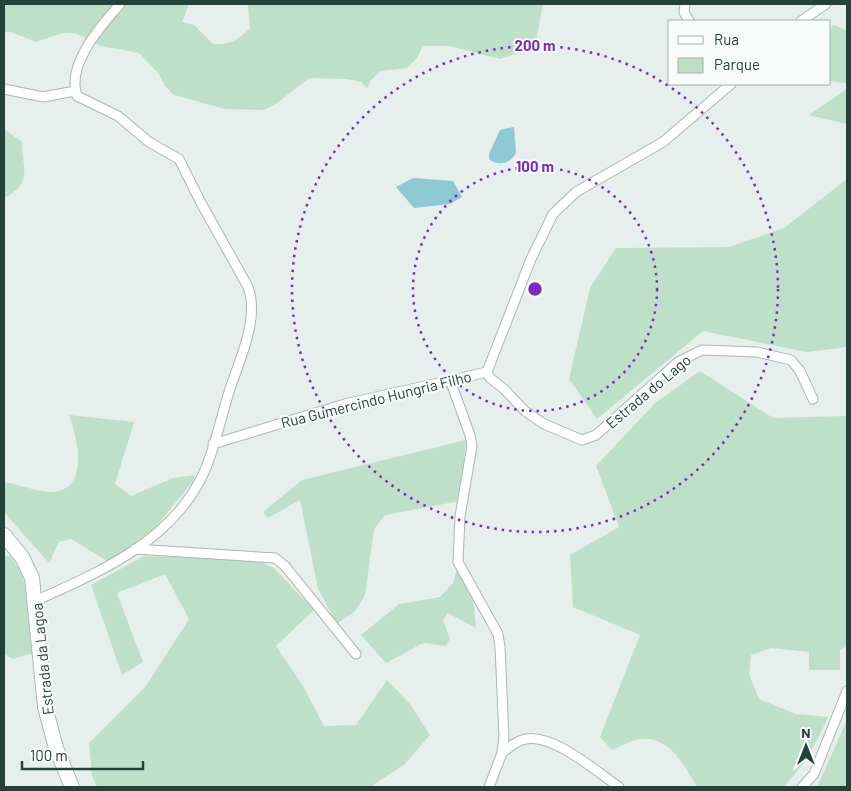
<svg xmlns="http://www.w3.org/2000/svg" width="851" height="791" font-family="Barlow,sans-serif">
	<rect width="100%" height="100%" fill="#e6efeb"/>
	<g fill="#bfe0c8">
		<path d="M 4,4 L 189,4 L 182,22 L 194,25 L 213,44 C 230,45 238,40 250,28 L 248,4 L 543,4 L 536,41 L 526,50 L 500,59 L 449,46 L 423,46 L 417,58 L 407,68 L 381,71 L 371,80 L 367,88 L 361,82 L 348,79 L 309,78 L 277,103 L 264,110 L 225,109 L 174,95 L 165,86 L 158,73 L 139,53 L 101,46 L 75,33 L 62,33 L 36,42 L 11,32 L 4,32 Z"/>
		<path d="M 833,24 L 847,31 L 847,83 L 830,81 L 830,33 Z"/>
		<path d="M 847,89 L 847,124 L 809,115 Z"/>
		<path d="M 4,129 L 22,142 C 22,168 34,183 4,198 Z"/>
		<path d="M 847,176 L 847,347 L 807,352 L 703,331 L 597,419 L 569,379 L 590,288 L 616,248 L 729,247 L 784,228 L 847,179 Z"/>
		<path d="M 700,371 L 773,418 L 847,416 L 847,646 L 840,650 L 840,670 L 809,670 L 809,652 L 771,648 L 751,655 L 749,674 L 759,699 L 796,714 L 828,717 C 816,744 804,767 783,787 L 697,787 C 685,767 670,736 641,739 C 632,740 621,746 612,750 L 600,737 L 640,635 L 573,607 L 570,555 L 619,527 L 596,466 L 655,403 Z"/>
		<path d="M 69,415 L 134,422 L 115,484 L 131,496 L 173,478 L 195,475 L 194,480 L 154,529 L 109,562 L 71,539 L 59,542 L 49,563 L 4,512 L 4,482 C 17,484 42,493 54,492 C 90,488 77,436 69,415 Z"/>
		<path d="M 466,440 L 460,501 L 385,515 L 374,529 L 365,595 L 355,611 L 337,624 L 318,589 L 300,500 L 268,518 L 263,512 L 302,480 Z"/>
		<path d="M 4,556 L 10,556 C 32,582 30,620 33,653 L 13,659 L 4,654 Z"/>
		<path d="M 144,556 L 256,560 L 274,568 L 314,610 L 276,646 L 303,686 L 324,726 L 356,725 L 387,680 L 410,704 L 430,735 L 405,764 L 370,787 L 97,787 L 92,776 L 89,743 L 146,686 L 189,619 L 165,574 L 117,593 L 143,662 L 122,675 L 91,585 Z"/>
		<path d="M 458,564 L 473,598 L 476,628 L 448,613 L 443,620 L 450,639 L 446,646 L 423,643 L 386,663 L 361,635 L 399,604 L 440,597 L 453,583 Z"/>
		<path d="M 847,720 L 847,787 L 817,787 Z"/>
	</g>
	<g fill="#8ec9d4">
		<path d="M 514,127 L 516,153 C 511,163 498,167 489,159 L 489,154 L 500,130 Z"/>
		<path d="M 413,178 L 453,181 L 462,197 L 450,204 L 414,208 L 396,187 Z"/>
	</g>
	<g fill="none" stroke-linecap="round" stroke-linejoin="round">
		<defs>
			<g id="street">
				<path d="M 685,4 L 684,12 L 689,21"/>
				<path d="M 801,21 L 826,4"/>
				<path d="M 4,89 L 43,97 L 75,91"/>
				<path d="M 487,372 L 490,378 L 504,389 L 525,411 L 544,424 L 582,440 L 596,435 L 678,362 L 702,350 L 757,352 L 791,360 L 800,371 L 813,399"/>
				<path d="M 487,372 L 531,259 L 553,214 L 576,192 L 663,142 L 731,84"/>
				<path d="M 450,380 L 470,435 L 472,446 L 460,516 L 458,562 L 498,634 L 500,647 L 504,737 L 502,753 L 489,787"/>
				<path d="M 213,444 L 345,404 L 487,372"/>
				<path d="M 135,549 L 275,558 L 285,566 L 356,654"/>
				<path d="M 35,601 C 100,572 175,540 205,470 C 217,442 222,411 232,383 C 242,354 259,317 248,287 L 200,201 L 179,159 L 149,142 L 118,116 L 77,96 C 66,64 101,26 120,4"/>
				<path d="M 502,753 C 508,748 515,742 522,740 C 550,730 597,772 619,787"/>
				<path d="M 802,787 L 814,774 L 847,691"/>
			</g>
			<path id="secondary" d="M 4,535 L 22,557 L 32,578 L 45,707 L 56,748 L 72,787"/>
		</defs>
		<use href="#street" stroke="#a8b8b2" stroke-width="11"/>
		<use href="#secondary" stroke="#a4bbb3" stroke-width="16"/>
		<use href="#street" stroke="#fff" stroke-width="9"/>
		<use href="#secondary" stroke="#fff" stroke-width="14"/>
	</g>
	<g fill="none" stroke="#7b2cbf" stroke-width="2.5" stroke-dasharray="2.5 5">
		<circle cx="535" cy="289" r="122"/>
		<circle cx="535" cy="289" r="243"/>
	</g>
	<g text-anchor="middle" dominant-baseline="central" stroke-width="4" stroke-linejoin="round" paint-order="stroke">
		<g font-size="15" fill="#24423a" stroke="#f7fbf9">
			<text transform="translate(648 391) rotate(-40)">Estrada do Lago</text>
			<text transform="translate(376 399) rotate(-14)">Rua Gumercindo Hungria Filho</text>
			<text transform="translate(42 659) rotate(-96)">Estrada da Lagoa</text>
		</g>
	</g>
	<circle cx="535" cy="289" r="8" fill="#7b2cbf" stroke="#f7fbf9" stroke-width="2.5"/>
	<g font-size="15" text-anchor="middle" font-weight="bold" fill="#7b2cbf" stroke="#f7fbf9" stroke-width="4" stroke-linejoin="round" paint-order="stroke">
		<text x="535" y="51">200 m</text>
		<text x="535" y="172">100 m</text>
	</g>
	<rect width="851" height="791" fill="none" stroke="#24423a" stroke-width="10"/>
	<rect x="668" y="20" width="162" height="65" fill="#f7fbf9" stroke="#a3b1ad"/>
	<rect x="678" y="36" width="25" height="8" fill="#ffffff" stroke="#a3b1ad"/>
	<text x="714" y="45" font-size="15" fill="#24423a">Rua</text>
	<rect x="678" y="58" width="25" height="15" fill="#bfe0c8" stroke="#a3b1ad"/>
	<text x="714" y="70" font-size="15" fill="#24423a">Parque</text>
	<g transform="translate(806 746)" stroke="#f7fbf9" stroke-width="4" paint-order="stroke">
	<path d="M0-4L9 19L0 12L-9 19Z" fill="#24423a"/>
	<text y="-8" font-size="14" font-weight="bold" text-anchor="middle" fill="#24423a">N</text>
	</g>
	<path d="M22 761v8h121v-8" fill="none" stroke="#24423a" stroke-width="2.5"/>
	<text x="30" y="761" font-size="15" fill="#24423a" stroke="#f7fbf9" stroke-width="4" paint-order="stroke">100 m</text>
</svg>
